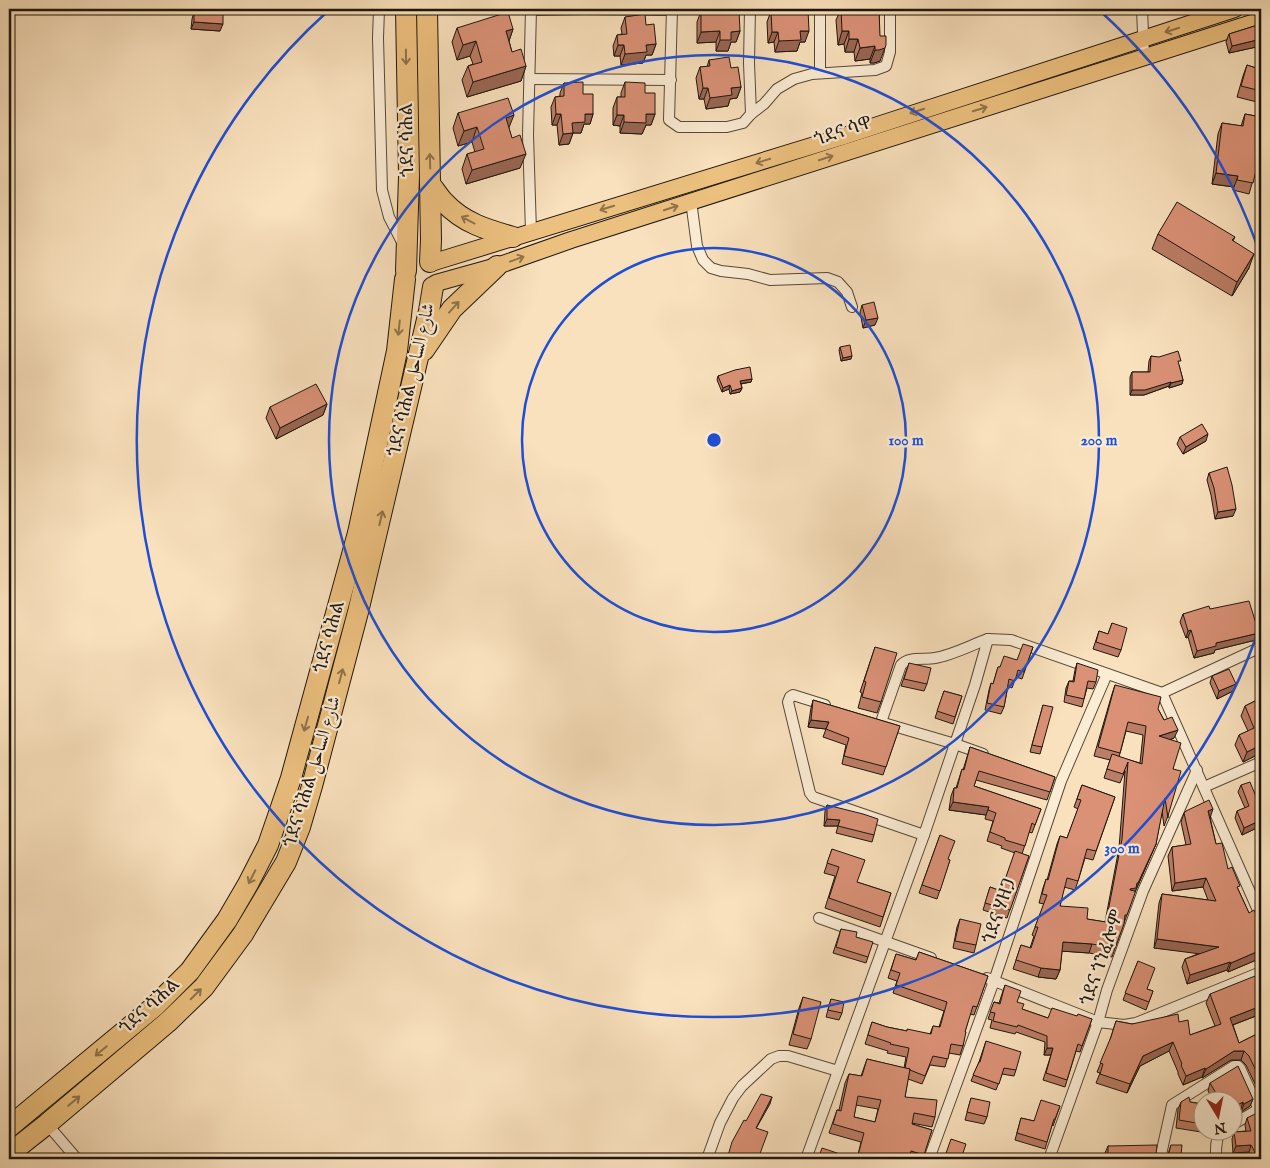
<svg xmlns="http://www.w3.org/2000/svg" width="1270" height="1168" font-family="'IM FELL English',Amiri,'Noto Serif Ethiopic',serif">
	<rect width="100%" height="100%" fill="#f9e1bd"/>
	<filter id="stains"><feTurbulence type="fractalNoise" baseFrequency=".004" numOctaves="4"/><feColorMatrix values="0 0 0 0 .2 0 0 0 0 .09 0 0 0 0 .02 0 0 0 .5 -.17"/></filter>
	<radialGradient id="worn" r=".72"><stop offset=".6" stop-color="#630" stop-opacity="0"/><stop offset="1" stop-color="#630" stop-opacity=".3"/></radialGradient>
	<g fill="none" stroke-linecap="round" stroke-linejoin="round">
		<defs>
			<g id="street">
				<path d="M 379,9 L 378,38 L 382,190 L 389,217 L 403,244"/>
				<path d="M 531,9 L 528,135 L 531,232"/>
				<path d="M 584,9 L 672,10"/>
				<path d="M 672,9 L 669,120 L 679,127 L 727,127 L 743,123 L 751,114 L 764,104 L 777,89 L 794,79 L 812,74 L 875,70 L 886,66 L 890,52 L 890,9"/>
				<path d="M 750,9 L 749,63 L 751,114"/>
				<path d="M 1142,9 L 1144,57"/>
				<path d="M 531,10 L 585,9"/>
				<path d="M 820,73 L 820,9"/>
				<path d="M 530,79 L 671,80"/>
				<path d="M 691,201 L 697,246 L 703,260 L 711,268 L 721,271 L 748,274 L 770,280 L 827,278 L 838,282 L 847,292 L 852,307"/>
				<path d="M 1261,647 L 1162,693 L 1261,917"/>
				<path d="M 825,705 L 793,695 L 790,697 L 788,702 L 810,793 L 813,797 L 924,835"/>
				<path d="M 881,722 L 901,665 C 909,656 924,660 935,658 C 953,655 971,645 988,639"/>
				<path d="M 887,724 L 955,744 L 983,754"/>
				<path d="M 1204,787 L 1261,762"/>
				<path d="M 819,918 L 931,958"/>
				<path d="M 987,978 L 1098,1022 L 1124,1025 L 1136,1023 L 1261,972"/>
				<path d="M 47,1124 L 77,1159"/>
				<path d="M 1232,1125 L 1259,1109"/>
				<path d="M 707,1159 L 720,1123 L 733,1098 L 742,1086 L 771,1059 L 779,1056 L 788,1056 L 838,1071"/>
				<path d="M 806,1159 L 924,835 L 975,685 L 988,639 L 1011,640 L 1162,693"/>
				<path d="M 929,1159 L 994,981 L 1061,781 L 1107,674"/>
				<path d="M 1049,1159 L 1098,1022 L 1107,990 L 1143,891 L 1197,770"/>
				<path d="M 1160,1159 L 1172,1105 L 1234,1066 L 1238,1066 L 1240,1068 L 1261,1114"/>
				<path d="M 1216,1159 C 1216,1150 1215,1137 1222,1130"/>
			</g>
			<g id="primary">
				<path d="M 431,263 L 844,136 L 1235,9"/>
				<path d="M 436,283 L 497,266 L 571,240 L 1261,20"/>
			</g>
			<g id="highway">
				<path d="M 406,9 L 409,176 L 406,271"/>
				<path d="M 427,9 L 431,240 L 430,262"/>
				<path d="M 430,184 C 435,190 439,197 444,202 C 463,223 488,230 513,237"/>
				<path d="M 424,350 L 452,309 L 497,266"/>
				<path d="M 9,1127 L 155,1006 L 190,971 L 227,920 L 248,884 L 268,845 L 277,819 L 291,778 L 358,533 L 397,351 L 405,279"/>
				<path d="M 9,1154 L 47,1124 L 169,1021 L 204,987 L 243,934 L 286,862 L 300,827 L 312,786 L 358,612 L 429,311 L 433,287"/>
			</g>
		</defs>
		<use href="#street" stroke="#554839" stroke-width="12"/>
		<use href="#primary" stroke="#1e150d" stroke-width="18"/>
		<use href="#highway" stroke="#1e150d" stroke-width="22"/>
		<use href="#street" stroke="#fbecd4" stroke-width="10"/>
		<use href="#primary" stroke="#ecc07e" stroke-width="16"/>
		<use href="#highway" stroke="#ecc07e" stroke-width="20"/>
	</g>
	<g fill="#bb7d65" stroke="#1e150d" fill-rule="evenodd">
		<path d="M 708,9 L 731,9 L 731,11 L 740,31 L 736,42 L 731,42 L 728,51 L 716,51 L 716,42 L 697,43 L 697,22 L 701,11 L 707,11 Z"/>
		<path d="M 776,9 L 799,9 L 805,42 L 800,42 L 797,51 L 775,52 L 774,42 L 768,43 L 767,22 L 771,11 L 777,11 Z"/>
		<path d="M 841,9 L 879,9 L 880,61 L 874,63 L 870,63 L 870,59 L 855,61 L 854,52 L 845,52 L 844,44 L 838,45 L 836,20 Z"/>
		<path d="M 194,12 L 220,31 L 191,29 L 192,19 Z"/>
		<path d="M 625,17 L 646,25 L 656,44 L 652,55 L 646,55 L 643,63 L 621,65 L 620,56 L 614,56 L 613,46 L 617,35 L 622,34 L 621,28 Z"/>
		<path d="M 1261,24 L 1261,46 L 1229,53 L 1226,42 L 1229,34 Z"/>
		<path d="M 457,28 L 513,29 L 509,41 L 512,52 L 526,66 L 521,81 L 467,97 L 462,80 L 468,66 L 473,64 L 470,56 L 457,60 L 452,42 Z"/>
		<path d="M 709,60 L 731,68 L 741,87 L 737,98 L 730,99 L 728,106 L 706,109 L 704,99 L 699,99 L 696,78 L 700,67 L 707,67 Z"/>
		<path d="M 1247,65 L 1259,69 L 1261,67 L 1261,103 L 1237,97 L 1243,76 Z"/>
		<path d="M 625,82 L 645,93 L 655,114 L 651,125 L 646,125 L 642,134 L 620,133 L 620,126 L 613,125 L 613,108 L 617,97 L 621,97 L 621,93 Z"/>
		<path d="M 564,83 L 583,94 L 593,114 L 590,124 L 584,124 L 581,133 L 573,133 L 569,144 L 559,145 L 557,125 L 552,125 L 551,107 L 555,97 L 560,96 L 560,93 Z"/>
		<path d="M 458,113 L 509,128 L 520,168 L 466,184 L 462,169 L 467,154 L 475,152 L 472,142 L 458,146 L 453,128 Z"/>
		<path d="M 1245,114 L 1261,117 L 1261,175 L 1255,173 L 1249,194 L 1233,190 L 1234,187 L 1212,184 L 1218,134 L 1222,123 L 1241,126 Z"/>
		<path d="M 1158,234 L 1235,237 L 1233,241 L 1249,268 L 1232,296 L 1152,249 Z"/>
		<path d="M 1261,251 L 1261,267 L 1258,266 Z"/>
		<path d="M 862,305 L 875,325 L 863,328 L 860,312 Z"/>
		<path d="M 840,347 L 851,359 L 841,361 L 839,350 Z"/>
		<path d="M 1151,356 L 1179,365 L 1183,380 L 1182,384 L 1169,388 L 1169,386 L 1144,395 L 1130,395 L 1130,377 L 1132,372 L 1148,372 L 1149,361 Z"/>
		<path d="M 1261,357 L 1261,370 L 1256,363 L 1258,360 Z"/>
		<path d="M 718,376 L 752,379 L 751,382 L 741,384 L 742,388 L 740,392 L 730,394 L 729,389 L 722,392 L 717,380 Z"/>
		<path d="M 327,404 L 323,415 L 276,439 L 266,418 L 270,407 Z"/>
		<path d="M 1180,437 L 1206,441 L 1183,454 L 1177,444 Z"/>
		<path d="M 1209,473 L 1233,516 L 1215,519 L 1211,495 L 1207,480 Z"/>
		<path d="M 1210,609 L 1256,640 L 1215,650 L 1214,653 L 1194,658 L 1188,637 L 1186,638 L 1180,622 L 1183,614 Z"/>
		<path d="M 1112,623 L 1121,650 L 1118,657 L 1093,649 L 1099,631 L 1108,634 Z"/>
		<path d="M 875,647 L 881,702 L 877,713 L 858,708 L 862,693 L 860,692 Z"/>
		<path d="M 1033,647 L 1022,679 L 1016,677 L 1012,688 L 1008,686 L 1004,707 L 1001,714 L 985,710 L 989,690 L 991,683 L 993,684 L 998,667 L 1000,667 L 1017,660 Z"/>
		<path d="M 909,663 L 927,684 L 924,691 L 901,686 Z"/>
		<path d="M 1077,663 L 1096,682 L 1093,689 L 1087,688 L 1084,699 L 1082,707 L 1064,702 L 1066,688 L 1069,681 L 1073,681 L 1075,670 Z"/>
		<path d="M 1212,676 L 1236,684 L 1233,691 L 1217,699 L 1210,683 Z"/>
		<path d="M 1115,685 L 1158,709 L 1174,738 L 1170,740 L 1173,769 L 1168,816 L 1164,826 L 1162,811 L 1156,844 L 1135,892 L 1112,957 L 1089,953 L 1062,951 L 1060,970 L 1056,979 L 1038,977 L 1013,969 L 1021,945 L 1030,948 L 1034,936 L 1032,935 L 1044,904 L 1039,903 L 1043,888 L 1046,879 L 1047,880 L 1057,844 L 1060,836 L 1067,838 L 1078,809 L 1074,807 L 1082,785 L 1115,797 L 1093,860 L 1085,858 L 1078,881 L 1075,890 L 1064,887 L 1060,906 L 1087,919 L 1105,922 L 1119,848 L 1125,771 L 1120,783 L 1104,778 L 1110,760 L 1094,756 L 1112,694 ZM 1126,731 L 1143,735 L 1140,763 L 1119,757 Z"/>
		<path d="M 944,691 L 962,696 L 953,724 L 935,718 Z"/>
		<path d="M 813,700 L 900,726 L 883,775 L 842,764 L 846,745 L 823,737 L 826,729 L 808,727 L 811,708 Z"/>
		<path d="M 1257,700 L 1261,753 L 1243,762 L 1235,745 L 1239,735 L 1248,731 L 1241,716 L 1245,706 Z"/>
		<path d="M 1043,705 L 1042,747 L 1040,754 L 1030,752 Z"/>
		<path d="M 970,747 L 1055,777 L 1047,800 L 976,780 L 974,786 L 1041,809 L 1032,833 L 1029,832 L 1022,854 L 1029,856 L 1007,918 L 983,910 L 990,887 L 1001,891 L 1015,853 L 1001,848 L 1002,846 L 987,841 L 993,821 L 985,819 L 986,815 L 949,810 L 951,796 L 954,788 L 956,788 L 962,769 L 963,770 Z"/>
		<path d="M 1241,785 L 1261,809 L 1261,826 L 1242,835 L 1235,818 L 1237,811 L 1245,808 L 1238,792 Z"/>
		<path d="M 827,805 L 874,835 L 872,842 L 836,833 L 838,826 L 824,826 L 825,811 Z"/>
		<path d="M 1184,813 L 1210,817 L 1216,844 L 1238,889 L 1249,913 L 1261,924 L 1261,958 L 1228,972 L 1227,970 L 1187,984 L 1182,967 L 1185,959 L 1200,953 L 1154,948 L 1159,903 L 1162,894 L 1208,900 L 1203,887 L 1172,891 L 1168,856 L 1172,847 L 1186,845 L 1181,822 Z"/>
		<path d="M 940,835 L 948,859 L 950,860 L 937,899 L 919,893 Z"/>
		<path d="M 832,849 L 857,882 L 891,893 L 880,927 L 825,908 L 835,876 L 824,873 Z"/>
		<path d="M 1261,864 L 1261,889 L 1256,872 L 1258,865 Z"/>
		<path d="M 960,919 L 976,945 L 974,953 L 953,948 L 957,927 Z"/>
		<path d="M 841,929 L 856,937 L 868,957 L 866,963 L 833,953 Z"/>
		<path d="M 919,952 L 988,976 L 974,1015 L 970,1014 L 965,1032 L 963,1046 L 960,1055 L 949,1053 L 945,1067 L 930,1065 L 922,1084 L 908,1079 L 905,1097 L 935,1117 L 932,1127 L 912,1123 L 912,1124 L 932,1130 L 922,1159 L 857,1159 L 861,1142 L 829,1133 L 837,1110 L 839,1110 L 845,1083 L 849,1074 L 861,1076 L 867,1059 L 904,1068 L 906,1057 L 887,1053 L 888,1051 L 865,1044 L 872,1022 L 887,1027 L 907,1031 L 930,1034 L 933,1026 L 939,1027 L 944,1011 L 893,993 L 897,981 L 888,978 L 896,954 L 916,960 ZM 856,1105 L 878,1109 L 875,1122 L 854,1117 Z"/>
		<path d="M 1138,961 L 1147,989 L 1153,991 L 1146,1010 L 1123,1000 Z"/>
		<path d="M 1005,985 L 1022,1009 L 1048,1018 L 1077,1016 L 1092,1019 L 1080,1052 L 1076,1051 L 1065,1087 L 1043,1080 L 1051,1055 L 1044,1055 L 1045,1042 L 1016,1032 L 1015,1034 L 990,1028 L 992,1020 L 988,1019 L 994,1002 L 999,1003 Z"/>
		<path d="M 1210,994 L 1261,1014 L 1233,1025 L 1239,1043 L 1261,1032 L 1261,1087 L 1257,1088 L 1246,1065 L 1241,1060 L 1231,1060 L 1202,1078 L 1202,1077 L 1183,1085 L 1178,1074 L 1178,1072 L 1169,1051 L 1140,1066 L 1127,1093 L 1096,1083 L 1100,1073 L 1097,1072 L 1109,1043 L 1116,1021 L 1132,1024 L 1179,1022 L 1190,1035 L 1215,1026 L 1206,1003 Z"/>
		<path d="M 803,997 L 811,1039 L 807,1049 L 789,1045 L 799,1008 Z"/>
		<path d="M 831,999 L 842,1013 L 839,1020 L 826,1017 Z"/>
		<path d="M 986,1041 L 1016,1070 L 1014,1076 L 1002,1074 L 996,1090 L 971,1081 L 979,1062 Z"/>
		<path d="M 1210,1083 L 1253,1099 L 1250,1106 L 1241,1112 L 1241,1109 L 1232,1100 L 1213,1100 L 1208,1091 Z"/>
		<path d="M 971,1098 L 987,1117 L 984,1124 L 965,1120 Z"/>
		<path d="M 1181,1102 L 1190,1102 L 1202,1104 L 1203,1130 L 1201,1132 L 1176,1128 L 1178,1109 Z"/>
		<path d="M 1060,1106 L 1053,1126 L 1052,1125 L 1045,1149 L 1015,1140 L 1021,1118 L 1034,1121 Z"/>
		<path d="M 1261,1113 L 1261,1159 L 1252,1159 L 1249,1152 L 1233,1153 L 1232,1139 L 1234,1132 L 1246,1131 L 1245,1125 L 1247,1118 Z"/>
		<path d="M 1171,1145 L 1181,1155 L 1194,1159 L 1105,1159 L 1105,1153 L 1108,1146 L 1156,1155 L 1158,1157 L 1162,1159 L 1165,1158 L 1167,1157 Z"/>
	</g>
	<g fill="#996653" stroke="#1e150d">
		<path d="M 194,22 L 223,24 L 220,31 L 191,29 Z"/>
		<path d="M 513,29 L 508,44 L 506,31 Z"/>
		<path d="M 720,31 L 716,42 L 697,43 L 701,32 Z"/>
		<path d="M 740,31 L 736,42 L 731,42 L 728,51 L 716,51 L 720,40 L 731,32 Z"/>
		<path d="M 800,31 L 809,31 L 805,42 L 800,42 L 797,51 L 775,52 L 779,41 Z"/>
		<path d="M 842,31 L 849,31 L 844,44 L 838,45 Z"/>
		<path d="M 772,32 L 778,32 L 774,42 L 768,43 Z"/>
		<path d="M 849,39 L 858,39 L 854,52 L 845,52 Z"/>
		<path d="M 1261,39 L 1261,46 L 1229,53 L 1232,46 Z"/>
		<path d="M 476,41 L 470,56 L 457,60 L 463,45 Z"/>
		<path d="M 656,44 L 652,55 L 646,55 L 643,63 L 621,65 L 625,54 L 646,45 Z"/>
		<path d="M 618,45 L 624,45 L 620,56 L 614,56 Z"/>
		<path d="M 875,46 L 870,59 L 855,61 L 860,48 Z"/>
		<path d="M 885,48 L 880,61 L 874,63 L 870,63 L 875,50 Z"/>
		<path d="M 526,66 L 521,81 L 467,97 L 473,82 Z"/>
		<path d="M 741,87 L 737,98 L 730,99 L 728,106 L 706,109 L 710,98 L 731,88 Z"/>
		<path d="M 703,88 L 708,88 L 704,99 L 699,99 Z"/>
		<path d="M 556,114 L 561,114 L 557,125 L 552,125 Z"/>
		<path d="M 585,114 L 593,114 L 590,124 L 584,124 L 581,133 L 568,133 L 572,123 Z"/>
		<path d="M 646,114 L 655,114 L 651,125 L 646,125 L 642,134 L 620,133 L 624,122 Z"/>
		<path d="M 514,115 L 508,130 L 506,118 Z"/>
		<path d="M 617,115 L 624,115 L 620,126 L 613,125 Z"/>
		<path d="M 477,127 L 472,142 L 458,146 L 464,131 Z"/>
		<path d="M 573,133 L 569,144 L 559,145 L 563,134 Z"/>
		<path d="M 526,154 L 520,168 L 466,184 L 472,170 Z"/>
		<path d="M 1216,173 L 1238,176 L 1234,187 L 1212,184 Z"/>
		<path d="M 1254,254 L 1249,268 L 1232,296 L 1237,282 Z"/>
		<path d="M 878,318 L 875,325 L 863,328 L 866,320 Z"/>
		<path d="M 852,356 L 851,359 L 841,361 L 843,358 Z"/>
		<path d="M 752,379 L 751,382 L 738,384 L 740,381 Z"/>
		<path d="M 1183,380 L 1182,384 L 1169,388 L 1171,383 Z"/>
		<path d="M 1171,382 L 1169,386 L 1144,395 L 1130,395 L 1132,390 Z"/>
		<path d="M 730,385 L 729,389 L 722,392 L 723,388 Z"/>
		<path d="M 742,388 L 740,392 L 730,394 L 732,391 Z"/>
		<path d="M 327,404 L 323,415 L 276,439 L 280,428 Z"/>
		<path d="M 1208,434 L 1206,441 L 1183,454 L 1186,447 Z"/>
		<path d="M 1236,509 L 1233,516 L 1215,519 L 1218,512 Z"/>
		<path d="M 1191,630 L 1188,637 L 1186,638 L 1188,631 Z"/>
		<path d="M 1259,633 L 1256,640 L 1215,650 L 1214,653 L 1194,658 L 1197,651 L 1216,643 Z"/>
		<path d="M 1236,684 L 1233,691 L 1217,699 L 1219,691 Z"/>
		<path d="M 811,720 L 829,722 L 826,729 L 808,727 Z"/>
		<path d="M 1178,730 L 1174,738 L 1156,745 L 1159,736 Z"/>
		<path d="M 1261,745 L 1261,753 L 1243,762 L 1247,752 Z"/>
		<path d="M 953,802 L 989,807 L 986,815 L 949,810 Z"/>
		<path d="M 1213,809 L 1210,818 L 1208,811 Z"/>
		<path d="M 827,819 L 840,820 L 838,826 L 824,826 Z"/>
		<path d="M 1261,820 L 1261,826 L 1242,835 L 1244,828 Z"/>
		<path d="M 1156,844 L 1135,892 L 1127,897 L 1130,889 L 1137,883 Z"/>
		<path d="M 1206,878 L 1203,887 L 1172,891 L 1175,883 Z"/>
		<path d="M 1157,939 L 1219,947 L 1216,956 L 1154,948 Z"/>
		<path d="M 1063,942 L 1092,944 L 1089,953 L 1060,951 Z"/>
		<path d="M 1261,950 L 1261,958 L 1228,972 L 1231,963 Z"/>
		<path d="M 1230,962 L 1227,970 L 1187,984 L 1190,975 Z"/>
		<path d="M 1041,968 L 1060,970 L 1056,979 L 1038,977 Z"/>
		<path d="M 1261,1006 L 1261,1014 L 1227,1027 L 1230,1018 Z"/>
		<path d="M 1173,1042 L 1169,1051 L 1140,1066 L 1127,1093 L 1130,1084 L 1143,1056 Z"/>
		<path d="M 1047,1048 L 1053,1048 L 1051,1055 L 1044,1055 Z"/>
		<path d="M 1234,1051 L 1244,1051 L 1241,1060 L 1231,1060 L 1202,1078 L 1206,1069 Z"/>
		<path d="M 1205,1068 L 1202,1077 L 1183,1085 L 1186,1076 Z"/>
		<path d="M 1261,1078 L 1261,1087 L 1257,1088 L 1260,1079 Z"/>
		<path d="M 772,1097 L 770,1104 L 753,1134 L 756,1128 Z"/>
		<path d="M 1253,1099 L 1250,1106 L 1241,1112 L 1244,1104 Z"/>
		<path d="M 1243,1102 L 1241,1109 L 1232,1114 L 1232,1108 Z"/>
		<path d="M 1251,1145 L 1249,1152 L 1233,1153 L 1236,1146 Z"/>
		<path d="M 1261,1153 L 1259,1159 L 1255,1159 L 1257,1156 Z"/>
	</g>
	<g fill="#da9176" stroke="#1e150d" fill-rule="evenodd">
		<path d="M 710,9 L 731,9 L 731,11 L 739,11 L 740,31 L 731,32 L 731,40 L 720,40 L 720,31 L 701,32 L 701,11 L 710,11 Z"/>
		<path d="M 780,9 L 799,9 L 799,11 L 808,10 L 809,31 L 800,31 L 801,40 L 779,41 L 778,32 L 772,32 L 771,11 L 780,11 Z"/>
		<path d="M 841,9 L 879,9 L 880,36 L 886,36 L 886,45 L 885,48 L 879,50 L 875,50 L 875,46 L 860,48 L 858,39 L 849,39 L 849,31 L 842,31 Z"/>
		<path d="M 194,12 L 223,14 L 223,24 L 194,22 Z"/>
		<path d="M 508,12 L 513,29 L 506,31 L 512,52 L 521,49 L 526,66 L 473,82 L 468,66 L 482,62 L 476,41 L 463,45 L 457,28 Z"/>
		<path d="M 645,14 L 646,25 L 654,24 L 656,44 L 646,45 L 647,52 L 625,54 L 624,45 L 618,45 L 617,35 L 627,34 L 625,17 Z"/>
		<path d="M 1261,24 L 1261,39 L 1232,46 L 1229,34 Z"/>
		<path d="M 729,57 L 731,68 L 738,67 L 741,87 L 731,88 L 732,95 L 710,98 L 708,88 L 703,88 L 700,67 L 710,66 L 709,60 Z"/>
		<path d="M 1247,65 L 1259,69 L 1260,67 L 1261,67 L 1261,91 L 1241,86 Z"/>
		<path d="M 583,82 L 583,94 L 593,94 L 593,114 L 585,114 L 585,122 L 572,123 L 573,133 L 563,134 L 561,114 L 556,114 L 555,97 L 564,96 L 564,83 Z"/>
		<path d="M 625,82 L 645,83 L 645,93 L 655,93 L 655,114 L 646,114 L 646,123 L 624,122 L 624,115 L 617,115 L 617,97 L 625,97 Z"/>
		<path d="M 508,98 L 514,115 L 506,118 L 512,138 L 520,135 L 526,154 L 472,170 L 467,154 L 484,149 L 477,127 L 464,131 L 458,113 Z"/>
		<path d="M 1245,114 L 1261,117 L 1261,163 L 1258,162 L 1253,183 L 1237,180 L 1238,176 L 1216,173 L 1222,123 L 1243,126 Z"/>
		<path d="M 1177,202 L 1235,237 L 1232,240 L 1254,254 L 1237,282 L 1158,234 Z"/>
		<path d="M 874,302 L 878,318 L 866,320 L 862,305 Z"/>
		<path d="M 850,345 L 852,356 L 843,358 L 840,347 Z"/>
		<path d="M 1178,351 L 1181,361 L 1178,361 L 1183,380 L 1171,383 L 1171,382 L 1145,390 L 1132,390 L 1132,372 L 1150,372 L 1151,356 L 1159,357 Z"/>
		<path d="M 1261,357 L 1261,364 L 1258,360 Z"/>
		<path d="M 750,367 L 752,379 L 740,381 L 742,388 L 732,391 L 730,385 L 723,388 L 718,376 L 735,370 Z"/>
		<path d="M 316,384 L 327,404 L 280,428 L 270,407 Z"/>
		<path d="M 1202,424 L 1208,434 L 1186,447 L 1180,437 Z"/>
		<path d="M 1227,467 L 1232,485 L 1236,509 L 1218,512 L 1214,488 L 1209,473 Z"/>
		<path d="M 1249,601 L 1259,633 L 1216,643 L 1216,646 L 1197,651 L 1191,630 L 1188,631 L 1183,614 L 1209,606 L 1210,609 Z"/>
		<path d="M 1112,623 L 1127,628 L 1121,650 L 1096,642 L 1099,631 L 1108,634 Z"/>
		<path d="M 1023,644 L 1033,647 L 1024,672 L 1018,670 L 1015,681 L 1009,679 L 1004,707 L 987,703 L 991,683 L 993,684 L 998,667 L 1000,667 L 1004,656 L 1017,660 Z"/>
		<path d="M 875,647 L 897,653 L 881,702 L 862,697 L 866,682 L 864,681 Z"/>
		<path d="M 909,663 L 931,668 L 927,684 L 904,679 Z"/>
		<path d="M 1077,663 L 1098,670 L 1096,682 L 1088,681 L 1084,699 L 1066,695 L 1069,681 L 1074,682 Z"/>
		<path d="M 1229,669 L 1236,684 L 1219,691 L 1212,676 Z"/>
		<path d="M 1115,685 L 1161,697 L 1158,709 L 1164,720 L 1172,717 L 1178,730 L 1159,736 L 1181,743 L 1173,769 L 1181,771 L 1168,816 L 1168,818 L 1165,798 L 1156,844 L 1138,883 L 1137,883 L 1136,888 L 1130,889 L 1130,890 L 1135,891 L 1135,893 L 1127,915 L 1125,915 L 1124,924 L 1115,948 L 1092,944 L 1063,942 L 1060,970 L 1041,968 L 1016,960 L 1021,945 L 1031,948 L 1038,927 L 1035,927 L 1047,895 L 1042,894 L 1046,879 L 1048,880 L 1060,836 L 1067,838 L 1081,800 L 1077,799 L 1082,785 L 1115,797 L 1096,851 L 1087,849 L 1078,881 L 1067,878 L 1060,906 L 1088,908 L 1087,919 L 1106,922 L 1122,839 L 1128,762 L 1123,774 L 1107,769 L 1112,754 L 1142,764 L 1146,726 L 1128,722 L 1120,753 L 1098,747 Z"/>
		<path d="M 944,691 L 962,696 L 955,717 L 937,711 Z"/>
		<path d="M 813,700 L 900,726 L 886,767 L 844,756 L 849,738 L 826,729 L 829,722 L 811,720 Z"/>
		<path d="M 1257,700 L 1261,709 L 1261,745 L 1247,752 L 1239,735 L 1254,728 L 1245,706 Z"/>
		<path d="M 1043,705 L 1053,707 L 1042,747 L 1032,745 Z"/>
		<path d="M 970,747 L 1055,777 L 1050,792 L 979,771 L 974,786 L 1041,809 L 1035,825 L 1032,823 L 1025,846 L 1005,840 L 1005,838 L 990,832 L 996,813 L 988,810 L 989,807 L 953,802 L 954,788 L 957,788 L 962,769 L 964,770 Z"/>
		<path d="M 1250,782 L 1261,809 L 1261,820 L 1244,828 L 1237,811 L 1249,806 L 1241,785 Z"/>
		<path d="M 1209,800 L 1213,809 L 1208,811 L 1216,844 L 1222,843 L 1228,869 L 1232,867 L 1240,886 L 1237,887 L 1249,913 L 1254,910 L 1261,924 L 1261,950 L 1231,963 L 1230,962 L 1190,975 L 1185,959 L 1219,947 L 1157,939 L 1162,894 L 1216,901 L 1206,878 L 1175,883 L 1172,847 L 1191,844 L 1184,813 L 1186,811 Z"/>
		<path d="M 827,805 L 863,814 L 878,819 L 874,835 L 838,826 L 840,820 L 827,819 Z"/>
		<path d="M 940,835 L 955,841 L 948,859 L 950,860 L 940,891 L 922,885 Z"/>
		<path d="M 832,849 L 865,860 L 857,882 L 891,893 L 883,917 L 829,898 L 839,867 L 827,863 Z"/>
		<path d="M 1015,851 L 1029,856 L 1010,910 L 985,903 L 990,887 L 1001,891 Z"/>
		<path d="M 1261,864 L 1261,875 L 1258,865 Z"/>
		<path d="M 960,919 L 981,924 L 976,945 L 955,941 Z"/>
		<path d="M 841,929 L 857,932 L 856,937 L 873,942 L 868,957 L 836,947 Z"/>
		<path d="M 919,952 L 988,976 L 977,1007 L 973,1006 L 965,1032 L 966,1032 L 963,1046 L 951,1044 L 948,1059 L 933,1056 L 925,1076 L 910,1070 L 910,1069 L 905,1068 L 909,1048 L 890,1044 L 891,1043 L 868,1035 L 872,1022 L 887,1027 L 907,1031 L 907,1029 L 931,1034 L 933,1026 L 940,1027 L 947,1002 L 896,985 L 900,973 L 891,970 L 896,954 L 916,960 Z"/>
		<path d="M 1138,961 L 1155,968 L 1147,989 L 1153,991 L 1149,1002 L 1125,993 Z"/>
		<path d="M 1260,974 L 1261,977 L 1261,1006 L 1230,1018 L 1239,1043 L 1261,1032 L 1261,1078 L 1260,1079 L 1249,1056 L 1244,1051 L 1234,1051 L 1206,1069 L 1205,1068 L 1186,1076 L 1181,1065 L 1182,1064 L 1173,1042 L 1143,1056 L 1130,1084 L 1100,1074 L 1103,1064 L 1100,1063 L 1111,1037 L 1116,1021 L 1132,1024 L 1178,1014 L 1179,1022 L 1188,1020 L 1190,1035 L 1221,1024 L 1210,994 Z"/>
		<path d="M 1005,985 L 1021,991 L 1017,1002 L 1024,1004 L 1022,1009 L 1048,1018 L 1052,1008 L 1077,1016 L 1078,1014 L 1092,1019 L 1082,1046 L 1078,1044 L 1067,1080 L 1046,1073 L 1053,1048 L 1047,1048 L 1047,1036 L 1018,1025 L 1017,1027 L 993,1021 L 995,1013 L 990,1012 L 994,1002 L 1000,1004 Z"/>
		<path d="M 803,997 L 821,1002 L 811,1039 L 793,1034 Z"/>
		<path d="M 831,999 L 844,1002 L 842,1013 L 828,1010 Z"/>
		<path d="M 986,1041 L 1021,1052 L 1016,1070 L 1004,1068 L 999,1084 L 973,1075 L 979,1062 L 980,1062 Z"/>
		<path d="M 867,1059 L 910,1069 L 905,1097 L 937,1100 L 935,1117 L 914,1113 L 912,1124 L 932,1130 L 924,1155 L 911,1151 L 909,1159 L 857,1159 L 864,1133 L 833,1124 L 837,1110 L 841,1111 L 849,1074 L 862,1076 ZM 858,1096 L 881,1100 L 875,1122 L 854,1117 Z"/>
		<path d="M 1238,1066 L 1253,1099 L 1244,1104 L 1243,1102 L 1232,1108 L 1232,1100 L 1220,1100 L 1210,1083 Z"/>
		<path d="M 761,1094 L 772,1097 L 756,1128 L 768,1132 L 758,1159 L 727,1159 L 732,1142 L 744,1120 L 746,1121 Z"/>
		<path d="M 1189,1097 L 1190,1102 L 1202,1104 L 1202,1124 L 1179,1120 L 1181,1102 Z"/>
		<path d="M 971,1098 L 990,1102 L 987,1117 L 967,1112 Z"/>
		<path d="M 1041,1100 L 1060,1106 L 1055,1119 L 1054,1119 L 1047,1142 L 1017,1133 L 1021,1118 L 1034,1121 Z"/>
		<path d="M 1259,1112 L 1261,1113 L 1261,1153 L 1257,1156 L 1251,1145 L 1236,1146 L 1234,1132 L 1251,1131 L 1247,1118 Z"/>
		<path d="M 951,1139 L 966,1144 L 961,1159 L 944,1159 Z"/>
		<path d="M 1157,1145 L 1156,1155 L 1158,1157 L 1162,1159 L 1165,1158 L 1168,1156 L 1171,1145 L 1182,1145 L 1181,1155 L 1194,1158 L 1194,1159 L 1108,1159 L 1108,1146 Z"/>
		<path d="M 822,1148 L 855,1159 L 818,1159 Z"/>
	</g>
	<defs><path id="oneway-shaft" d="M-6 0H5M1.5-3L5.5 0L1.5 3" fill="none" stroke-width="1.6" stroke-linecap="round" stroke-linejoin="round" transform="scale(1.25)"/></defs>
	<g stroke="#8f734b">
		<use href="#oneway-shaft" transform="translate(1172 30) rotate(162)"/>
		<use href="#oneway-shaft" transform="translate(406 57) rotate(89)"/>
		<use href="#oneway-shaft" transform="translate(980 109) rotate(-17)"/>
		<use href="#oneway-shaft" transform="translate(917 111) rotate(162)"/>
		<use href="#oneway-shaft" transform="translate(826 158) rotate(-18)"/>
		<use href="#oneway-shaft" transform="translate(430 161) rotate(-92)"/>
		<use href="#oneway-shaft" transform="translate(763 161) rotate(163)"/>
		<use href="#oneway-shaft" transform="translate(607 208) rotate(163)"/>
		<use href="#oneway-shaft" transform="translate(671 208) rotate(-18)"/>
		<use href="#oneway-shaft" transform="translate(468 220) rotate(-152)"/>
		<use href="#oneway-shaft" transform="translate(517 259) rotate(-20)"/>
		<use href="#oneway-shaft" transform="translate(454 307) rotate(-48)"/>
		<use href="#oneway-shaft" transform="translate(399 328) rotate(96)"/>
		<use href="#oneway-shaft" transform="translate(381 518) rotate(-77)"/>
		<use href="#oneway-shaft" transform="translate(341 676) rotate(-75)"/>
		<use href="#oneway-shaft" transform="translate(306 724) rotate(106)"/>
		<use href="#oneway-shaft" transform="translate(252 877) rotate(117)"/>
		<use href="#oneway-shaft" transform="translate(196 994) rotate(-45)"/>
		<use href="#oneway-shaft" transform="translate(101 1051) rotate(140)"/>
		<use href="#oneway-shaft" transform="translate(74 1101) rotate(-40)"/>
	</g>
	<g fill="none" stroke="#1d4ed8" stroke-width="2.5">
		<circle cx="714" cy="440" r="192"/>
		<circle cx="714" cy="440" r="385"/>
		<path d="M1261 623A577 577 0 1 1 328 11M1100 11A577 577 0 0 1 1261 257"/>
	</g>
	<g text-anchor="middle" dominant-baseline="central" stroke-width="4.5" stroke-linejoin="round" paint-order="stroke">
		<g font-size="18" fill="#1e150d" stroke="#fbecd4">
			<text transform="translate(843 132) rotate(-18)">ጎደና ሳዋ</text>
			<text transform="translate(408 140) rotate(-91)">ጎደና ሳሕል</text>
			<text transform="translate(412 380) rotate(-77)">ጎደና ሳሕል شارع الساحل</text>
			<text transform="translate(330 637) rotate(-75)">ጎደና ሳሕል</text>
			<text transform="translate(313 772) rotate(-73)">ጎደና ሳሕል شارع الساحل</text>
			<text transform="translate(1000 911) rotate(-71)">ጎደና ሃዘጋ</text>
			<text transform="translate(1103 958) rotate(-71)">ጎደና ጎንፈሎም</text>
			<text transform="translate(150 1007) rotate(-42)">ጎደና ሳሕል</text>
		</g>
	</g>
	<circle cx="714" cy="440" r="8" fill="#1d4ed8" stroke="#fbecd4" stroke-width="2.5"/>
	<g font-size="15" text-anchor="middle" font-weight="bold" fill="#1d4ed8" stroke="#fbecd4" stroke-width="4.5" stroke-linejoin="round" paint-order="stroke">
		<text x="906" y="445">100 m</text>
		<text x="1099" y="445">200 m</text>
		<text x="1122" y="853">300 m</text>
	</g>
	<rect width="1270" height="1168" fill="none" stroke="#f9e1bd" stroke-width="30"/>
	<rect x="10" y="10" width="1250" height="1148" fill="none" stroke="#1e150d" stroke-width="2.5"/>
	<rect x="15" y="15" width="1240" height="1138" fill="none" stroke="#1e150d"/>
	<g transform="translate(1218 1116) rotate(170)"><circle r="24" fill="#fbecd4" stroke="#a39684"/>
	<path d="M0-4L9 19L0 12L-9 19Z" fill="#8f2418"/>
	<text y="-8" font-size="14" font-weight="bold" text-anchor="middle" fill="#1e150d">N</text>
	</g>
	<rect width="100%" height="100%" filter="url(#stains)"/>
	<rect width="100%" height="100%" fill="url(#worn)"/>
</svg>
